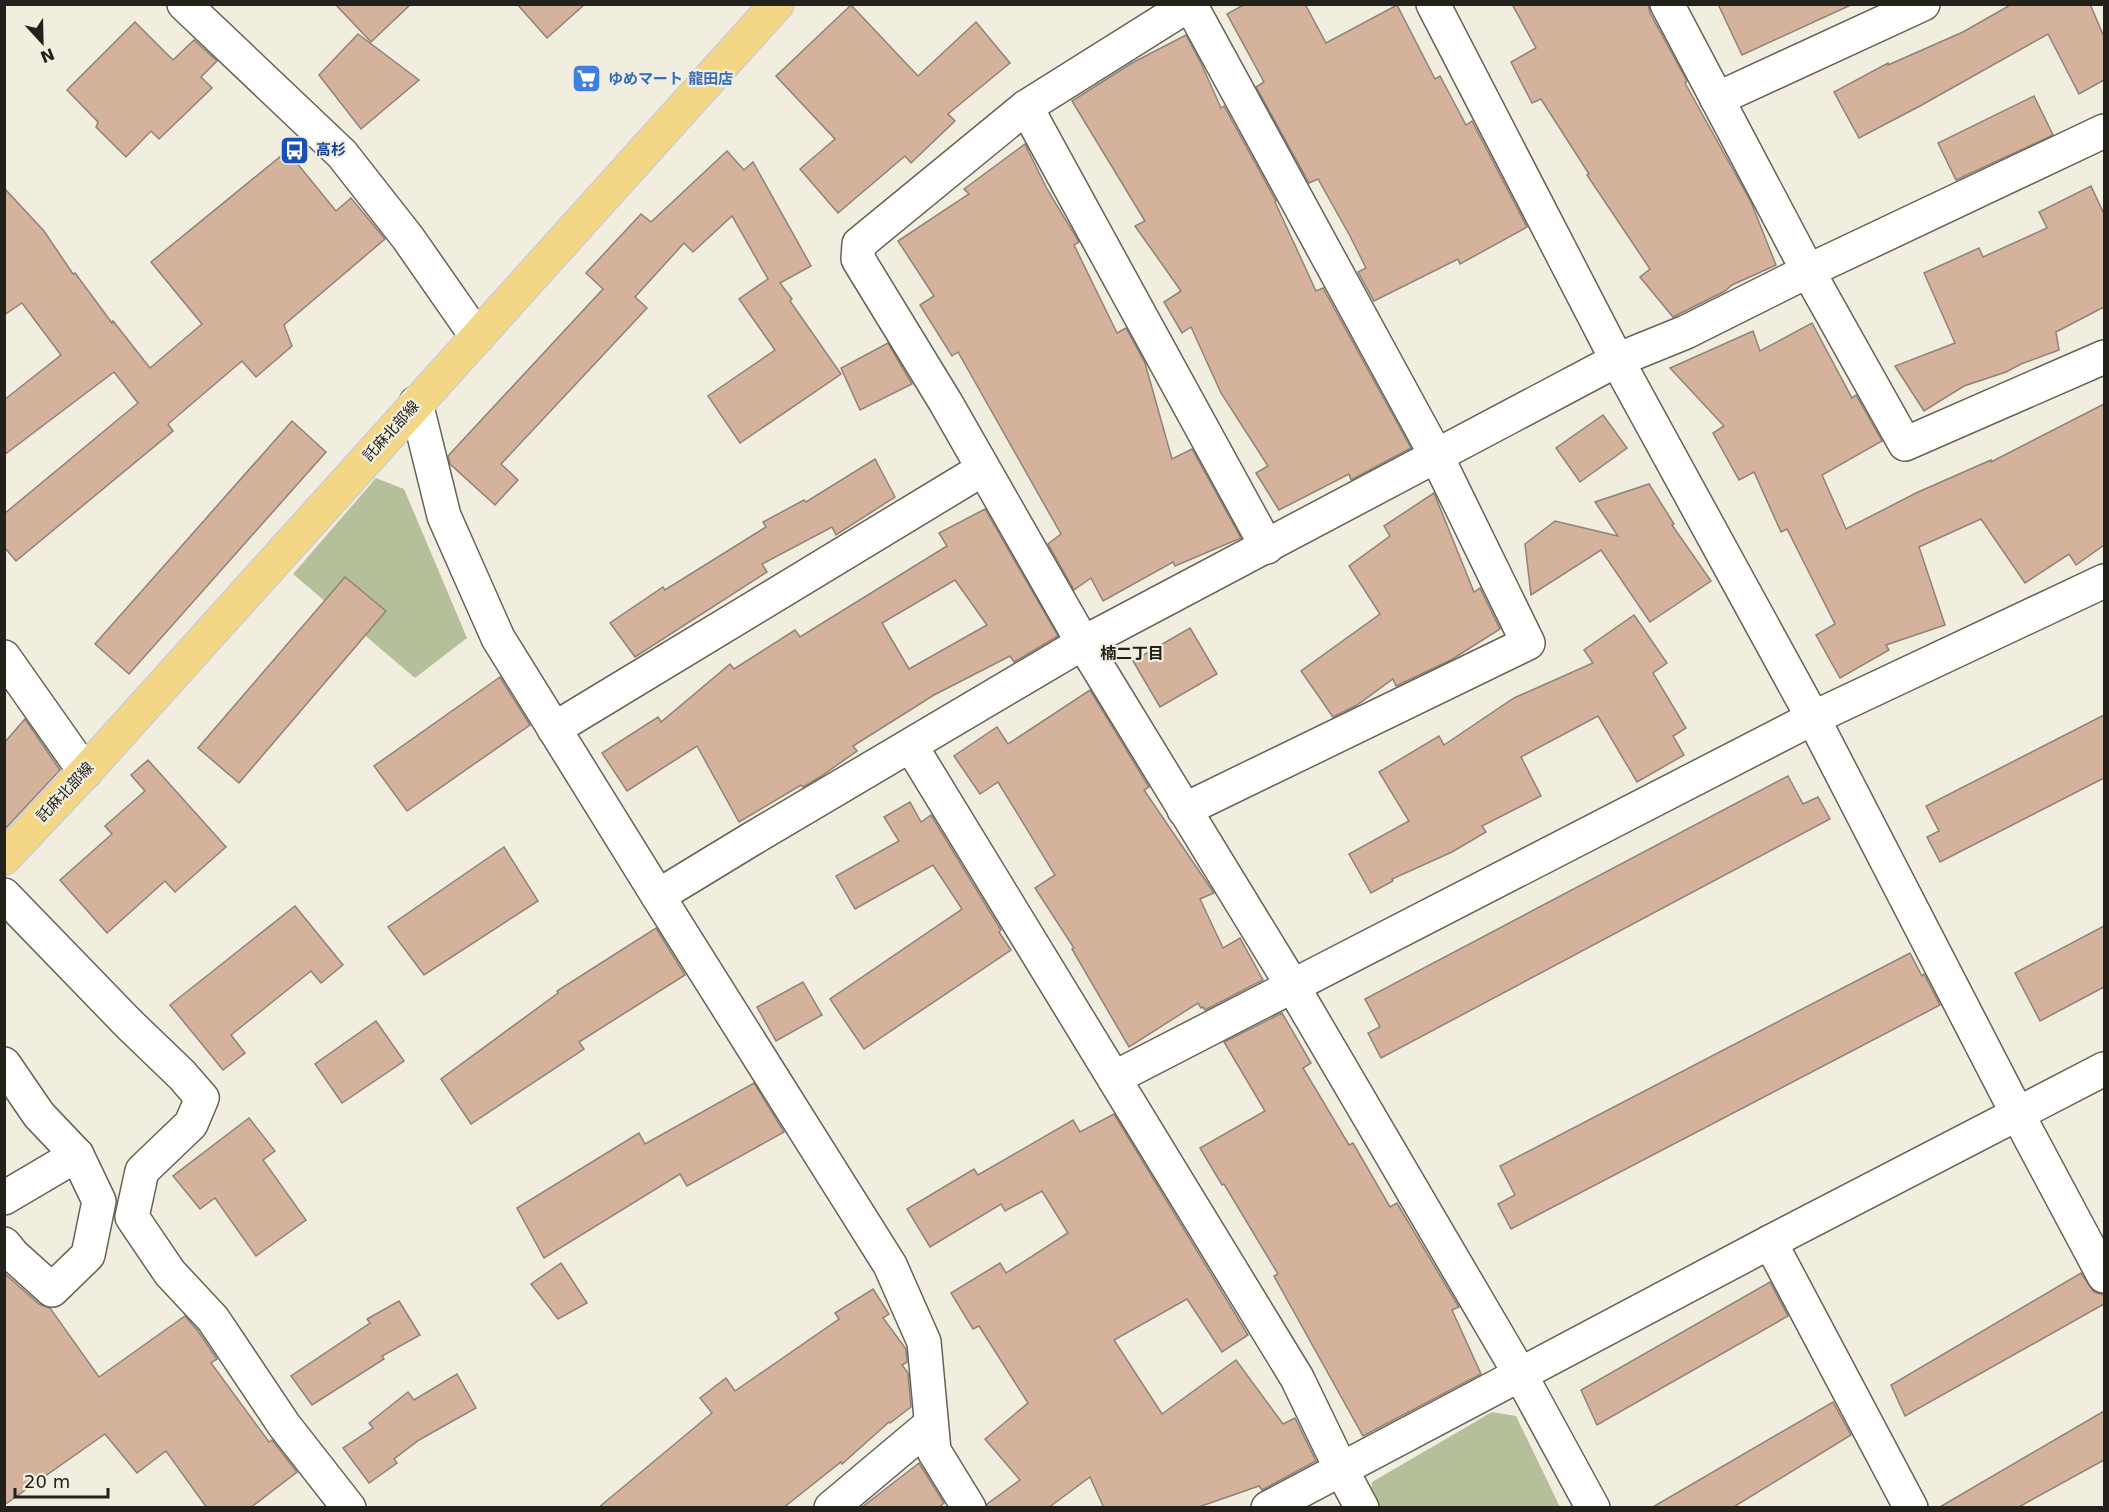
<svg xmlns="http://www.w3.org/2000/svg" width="2109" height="1512" font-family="'DejaVu Sans','Noto Sans JP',sans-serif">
	<rect width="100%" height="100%" fill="#f2eedf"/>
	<g fill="#b5c09b">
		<path d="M 376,478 L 404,489 L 467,638 L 415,678 L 293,574 Z"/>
		<path d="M 1492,1412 L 1516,1416 L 1560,1507 L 1375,1507 L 1370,1498 L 1372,1482 Z"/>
	</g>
	<g fill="#d5b29b" stroke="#8f827a" stroke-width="1.5" fill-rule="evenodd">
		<path d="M 335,4 L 411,4 L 371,42 Z"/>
		<path d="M 517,4 L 585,4 L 547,38 Z"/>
		<path d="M 1245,4 L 1305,4 L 1326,43 L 1397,5 L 1435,79 L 1440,76 L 1466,125 L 1472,121 L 1527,227 L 1460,264 L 1458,259 L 1374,301 L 1358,272 L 1366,268 L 1350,236 L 1318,179 L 1309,183 L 1256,87 L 1264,82 L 1227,14 Z"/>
		<path d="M 1512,4 L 1648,4 L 1650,13 L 1687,81 L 1685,83 L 1751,202 L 1776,265 L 1732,285 L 1725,291 L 1673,317 L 1640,277 L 1650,269 L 1587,175 L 1589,174 L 1541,99 L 1532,103 L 1511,62 L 1536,48 Z"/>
		<path d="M 1718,4 L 1853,4 L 1742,55 Z"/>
		<path d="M 2012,4 L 2090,4 L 2104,37 L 2104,80 L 2079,94 L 2048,34 L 1920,106 L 1859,138 L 1834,92 L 1888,63 L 1888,65 L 1963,32 Z"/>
		<path d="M 851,5 L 918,76 L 976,22 L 1010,63 L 948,114 L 955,121 L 911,163 L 905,156 L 838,213 L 800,169 L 835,139 L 776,76 Z"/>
		<path d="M 135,22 L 173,60 L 194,40 L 217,61 L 201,77 L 212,88 L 159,139 L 151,131 L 126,157 L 96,127 L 98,122 L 67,90 Z"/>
		<path d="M 358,34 L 419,80 L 361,129 L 319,75 Z"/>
		<path d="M 1186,35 L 1201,63 L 1221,108 L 1224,106 L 1276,201 L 1275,202 L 1316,291 L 1323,288 L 1411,448 L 1351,480 L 1349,474 L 1279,510 L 1256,473 L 1268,466 L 1221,393 L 1191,327 L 1182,333 L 1164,302 L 1181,291 L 1135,226 L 1145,221 L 1072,101 L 1132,63 Z"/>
		<path d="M 2034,96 L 2053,135 L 1956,180 L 1938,143 Z"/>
		<path d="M 1025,144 L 1047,189 L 1079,242 L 1074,245 L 1117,333 L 1126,328 L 1145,363 L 1172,459 L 1192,449 L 1241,538 L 1175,566 L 1173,562 L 1103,601 L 1091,578 L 1074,590 L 1048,544 L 1061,534 L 958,352 L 952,356 L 920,305 L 934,296 L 898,241 L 969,194 L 964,189 Z"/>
		<path d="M 287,151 L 336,211 L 351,198 L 385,239 L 284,325 L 292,346 L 256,377 L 242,361 L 168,424 L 173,431 L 16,561 L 4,547 L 4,514 L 138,403 L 114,372 L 4,455 L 4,400 L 61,355 L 22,303 L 4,315 L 4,188 L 44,231 L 73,274 L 75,273 L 112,323 L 113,321 L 150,368 L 202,324 L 151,262 Z"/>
		<path d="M 727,151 L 744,170 L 753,162 L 811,266 L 780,283 L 792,299 L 790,301 L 841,374 L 740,443 L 708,396 L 775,350 L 739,299 L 768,279 L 732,216 L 693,252 L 684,243 L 635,297 L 647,308 L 501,464 L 518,480 L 495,505 L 450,464 L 448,456 L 603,289 L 586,273 L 641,214 L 651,222 Z"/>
		<path d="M 2091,186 L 2104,214 L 2104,307 L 2056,332 L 2059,350 L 2021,364 L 2006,372 L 1964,386 L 1924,411 L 1895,366 L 1955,343 L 1924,273 L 1979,248 L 1983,257 L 2047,228 L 2039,212 Z"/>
		<path d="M 1812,323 L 1852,398 L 1856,395 L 1882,441 L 1822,475 L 1846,529 L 1916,493 L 1991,460 L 1991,462 L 2104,404 L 2104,545 L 2076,565 L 2069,554 L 2025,583 L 1981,519 L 1919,547 L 1945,625 L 1886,645 L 1889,650 L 1840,678 L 1816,635 L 1835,624 L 1787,529 L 1781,532 L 1754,472 L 1739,480 L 1713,433 L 1724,426 L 1670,368 L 1753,331 L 1760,351 Z"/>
		<path d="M 888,343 L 912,384 L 860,410 L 841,368 Z"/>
		<path d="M 1603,415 L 1627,448 L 1580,482 L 1556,448 Z"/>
		<path d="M 292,421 L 326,452 L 129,674 L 95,644 Z"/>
		<path d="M 875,459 L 895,497 L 836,535 L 832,527 L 762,564 L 767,572 L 635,657 L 610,623 L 663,587 L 665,590 L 766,527 L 763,522 L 804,500 L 806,502 Z"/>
		<path d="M 1649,484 L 1674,524 L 1672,525 L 1711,581 L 1650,622 L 1601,550 L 1531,595 L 1525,544 L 1555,521 L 1618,536 L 1595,502 Z"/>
		<path d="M 1434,493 L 1474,592 L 1480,588 L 1500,629 L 1451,660 L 1396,686 L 1393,679 L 1357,705 L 1333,717 L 1301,671 L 1380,614 L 1349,566 L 1390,536 L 1384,526 Z"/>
		<path d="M 985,509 L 1058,636 L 1014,662 L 1010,656 L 934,695 L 853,746 L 857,751 L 820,777 L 803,787 L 801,785 L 739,822 L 697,746 L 627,791 L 602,753 L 658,717 L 661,722 L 730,664 L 734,669 L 795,630 L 800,637 L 947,546 L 939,533 ZM 955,580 L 987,625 L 909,669 L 882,623 Z"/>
		<path d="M 345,577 L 386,611 L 239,783 L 198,748 Z"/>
		<path d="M 1634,615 L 1667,663 L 1653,673 L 1686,728 L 1673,736 L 1684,755 L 1637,782 L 1598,716 L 1521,757 L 1541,796 L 1482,826 L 1486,832 L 1452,852 L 1392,879 L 1393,881 L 1371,893 L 1349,854 L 1409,821 L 1379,772 L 1439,736 L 1444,745 L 1514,698 L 1593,663 L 1584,650 Z"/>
		<path d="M 1190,628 L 1217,674 L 1160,707 L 1133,661 Z"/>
		<path d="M 500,677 L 530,725 L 407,811 L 374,766 Z"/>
		<path d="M 1090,690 L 1149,787 L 1144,790 L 1214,893 L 1200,899 L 1223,948 L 1240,938 L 1263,980 L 1205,1010 L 1203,1007 L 1201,1008 L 1198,1003 L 1129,1047 L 1072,949 L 1074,948 L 1035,888 L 1055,875 L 998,782 L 980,794 L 954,756 L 997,727 L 1008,744 Z"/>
		<path d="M 2104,715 L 2104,778 L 1940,862 L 1927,837 L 1939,831 L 1926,806 Z"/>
		<path d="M 25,719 L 60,770 L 4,830 L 4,743 Z"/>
		<path d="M 148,760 L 226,847 L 175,892 L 165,881 L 107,933 L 60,880 L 112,834 L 105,826 L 145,791 L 131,775 Z"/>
		<path d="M 1788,776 L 1803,804 L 1818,797 L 1830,819 L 1381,1058 L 1368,1033 L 1380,1027 L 1365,999 Z"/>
		<path d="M 910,802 L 921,822 L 931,815 L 1001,930 L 999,932 L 1011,950 L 864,1049 L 830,999 L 962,909 L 933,865 L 855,909 L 836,876 L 899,841 L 884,817 Z"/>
		<path d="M 504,847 L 538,901 L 424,975 L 388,927 Z"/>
		<path d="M 295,906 L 343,965 L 321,983 L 311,971 L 231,1035 L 245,1053 L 223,1070 L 170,1005 Z"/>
		<path d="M 2104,926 L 2104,987 L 2040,1021 L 2015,973 Z"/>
		<path d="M 656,928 L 685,975 L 579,1042 L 584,1049 L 471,1124 L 441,1079 L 558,993 L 557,991 Z"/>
		<path d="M 1910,953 L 1922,976 L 1924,974 L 1940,1005 L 1511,1229 L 1498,1204 L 1515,1195 L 1500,1166 Z"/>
		<path d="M 803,982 L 822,1015 L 776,1041 L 757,1007 Z"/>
		<path d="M 1282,1013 L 1311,1063 L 1303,1068 L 1349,1145 L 1353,1143 L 1390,1207 L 1397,1203 L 1457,1304 L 1459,1307 L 1452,1310 L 1481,1374 L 1363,1436 L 1274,1276 L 1278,1274 L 1224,1184 L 1222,1185 L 1200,1148 L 1265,1111 L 1224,1042 Z"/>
		<path d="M 376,1021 L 404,1061 L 342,1103 L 315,1064 Z"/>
		<path d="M 754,1083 L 784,1132 L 687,1186 L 680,1174 L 544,1258 L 517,1208 L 639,1133 L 645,1144 Z"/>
		<path d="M 1114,1114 L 1248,1335 L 1222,1352 L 1187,1299 L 1114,1340 L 1162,1414 L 1236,1360 L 1283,1424 L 1295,1418 L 1316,1461 L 1262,1490 L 1259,1486 L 1196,1508 L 1104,1508 L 1090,1477 L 1048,1508 L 988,1508 L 987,1504 L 1020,1480 L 985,1439 L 1028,1403 L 979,1326 L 973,1329 L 951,1293 L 1000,1263 L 1006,1273 L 1068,1233 L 1042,1191 L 1005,1211 L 1001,1204 L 930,1247 L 907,1209 L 974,1169 L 978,1175 L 1073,1120 L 1080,1132 Z"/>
		<path d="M 249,1118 L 275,1151 L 263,1160 L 306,1220 L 256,1256 L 215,1198 L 200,1209 L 173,1176 Z"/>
		<path d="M 561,1263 L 587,1303 L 558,1319 L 531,1284 Z"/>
		<path d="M 4,1273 L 39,1304 L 50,1308 L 99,1377 L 185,1316 L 198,1331 L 217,1359 L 211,1363 L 269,1442 L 272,1440 L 297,1472 L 250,1508 L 207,1508 L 166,1451 L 137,1473 L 105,1434 L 4,1505 Z"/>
		<path d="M 2081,1273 L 2094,1292 L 2104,1295 L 2104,1304 L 1905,1416 L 1891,1385 Z"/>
		<path d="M 1770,1282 L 1788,1316 L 1597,1425 L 1581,1390 Z"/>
		<path d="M 873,1289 L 889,1314 L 883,1318 L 906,1349 L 907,1362 L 902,1365 L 908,1373 L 911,1407 L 890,1423 L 889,1422 L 842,1464 L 841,1462 L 783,1508 L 598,1508 L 712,1413 L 700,1398 L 726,1378 L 735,1391 L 839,1319 L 835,1313 Z"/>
		<path d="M 399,1301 L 420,1335 L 382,1356 L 384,1359 L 312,1405 L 291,1376 L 370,1323 L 367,1319 Z"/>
		<path d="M 457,1374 L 476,1408 L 419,1440 L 394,1459 L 397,1463 L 369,1483 L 343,1448 L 373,1428 L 369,1423 L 408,1392 L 414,1400 Z"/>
		<path d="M 1833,1402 L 1851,1435 L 1732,1508 L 1651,1508 Z"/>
		<path d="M 2104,1411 L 2104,1460 L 2017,1508 L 1938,1508 Z"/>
		<path d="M 919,1463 L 944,1503 L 938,1508 L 861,1508 Z"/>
	</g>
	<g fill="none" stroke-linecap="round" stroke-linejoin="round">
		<defs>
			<g id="minor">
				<path d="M 184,4 L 342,154 L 408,238 L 477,337"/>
				<path d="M 1190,4 L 1026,107 L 859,244 L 858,259 L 946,403 L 1083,643 L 1292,985 L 1520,1374 L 1593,1508"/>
				<path d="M 1433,4 L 1617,360 L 1813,718 L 2017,1113 L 2104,1276"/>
				<path d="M 1667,4 L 1808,271 L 1905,444 L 2104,357"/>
				<path d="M 1717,99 L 1923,4"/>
				<path d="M 1026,107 L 1267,547"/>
				<path d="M 416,403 L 444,516 L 498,638 L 658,896 L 890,1265 L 924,1342 L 934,1451 L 969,1508"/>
				<path d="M 4,657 L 85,772"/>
				<path d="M 554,729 L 983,469"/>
				<path d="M 911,746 L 1297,1378 L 1341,1469 L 1362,1508"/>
				<path d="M 1184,810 L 1528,643 L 1437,457 L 1190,4"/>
				<path d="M 4,895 L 128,1023 L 182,1075 L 202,1098 L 191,1124 L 142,1171 L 132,1217 L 170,1273 L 213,1319 L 284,1425 L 349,1508"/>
				<path d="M 658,896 L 750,840 L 1083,643 L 1617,360 L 1686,332 L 1808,271 L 2104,131"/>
				<path d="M 4,1064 L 39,1115 L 77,1155 L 99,1201 L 88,1255 L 52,1290 L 13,1255 L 4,1244"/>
				<path d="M 1114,1078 L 1813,718 L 2104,581"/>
				<path d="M 4,1198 L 77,1155"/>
				<path d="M 1770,1242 L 1911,1508"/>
				<path d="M 831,1508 L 931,1424"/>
				<path d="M 1268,1508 L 1770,1242 L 2104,1069"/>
			</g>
			<path id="major" d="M 4,858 L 85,772 L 777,4"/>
		</defs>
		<use href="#minor" stroke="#666356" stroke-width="36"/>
		<use href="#major" stroke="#cfcecd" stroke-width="36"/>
		<use href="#minor" stroke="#fff" stroke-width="33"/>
		<use href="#major" stroke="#f4d786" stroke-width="33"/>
	</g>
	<defs>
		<symbol id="supermarket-square" viewBox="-11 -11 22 22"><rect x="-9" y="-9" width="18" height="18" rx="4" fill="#3f7fe0" stroke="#f2eedf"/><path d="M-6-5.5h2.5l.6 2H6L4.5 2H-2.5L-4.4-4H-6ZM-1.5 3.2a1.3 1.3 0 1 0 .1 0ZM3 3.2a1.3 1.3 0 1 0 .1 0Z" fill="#fff"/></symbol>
		<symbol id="bus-square" viewBox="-11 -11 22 22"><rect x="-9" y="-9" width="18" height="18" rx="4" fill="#1a4fb4" stroke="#f2eedf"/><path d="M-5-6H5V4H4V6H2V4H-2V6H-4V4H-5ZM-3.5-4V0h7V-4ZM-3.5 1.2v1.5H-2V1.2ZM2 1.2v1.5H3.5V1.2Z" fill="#fff"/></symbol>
	</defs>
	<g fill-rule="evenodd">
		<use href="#supermarket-square" x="570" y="62" width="33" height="33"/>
		<use href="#bus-square" x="278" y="134" width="33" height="33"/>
	</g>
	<g text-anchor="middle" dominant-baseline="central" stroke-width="4.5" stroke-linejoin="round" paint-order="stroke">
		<g font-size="15" font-weight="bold" fill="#366cbe" stroke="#f2eedf" text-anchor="start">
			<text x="608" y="79">ゆめマート 龍田店</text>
		</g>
		<g font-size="15" font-weight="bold" fill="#164399" stroke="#f2eedf" text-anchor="start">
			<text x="316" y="150">高杉</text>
		</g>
		<g font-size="15" fill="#23211c" stroke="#f2eedf">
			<text transform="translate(391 431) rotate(-48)">託麻北部線</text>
			<text transform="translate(65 792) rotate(-47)">託麻北部線</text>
		</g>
		<g font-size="16" font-weight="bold" fill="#23211c" stroke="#f2eedf">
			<text x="1132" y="653">楠二丁目</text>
		</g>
	</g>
	<rect width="2109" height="1512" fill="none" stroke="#23211c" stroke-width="12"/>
	<g transform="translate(42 42) rotate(158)" stroke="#f2eedf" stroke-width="4.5" paint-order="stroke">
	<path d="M0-4.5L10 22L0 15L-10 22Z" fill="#23211c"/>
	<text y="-9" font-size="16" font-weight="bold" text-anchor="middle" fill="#23211c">N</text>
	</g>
	<path d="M15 1488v9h93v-9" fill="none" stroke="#23211c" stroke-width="3"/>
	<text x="24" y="1488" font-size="18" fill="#23211c" stroke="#f2eedf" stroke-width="4.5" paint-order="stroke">20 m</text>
</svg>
